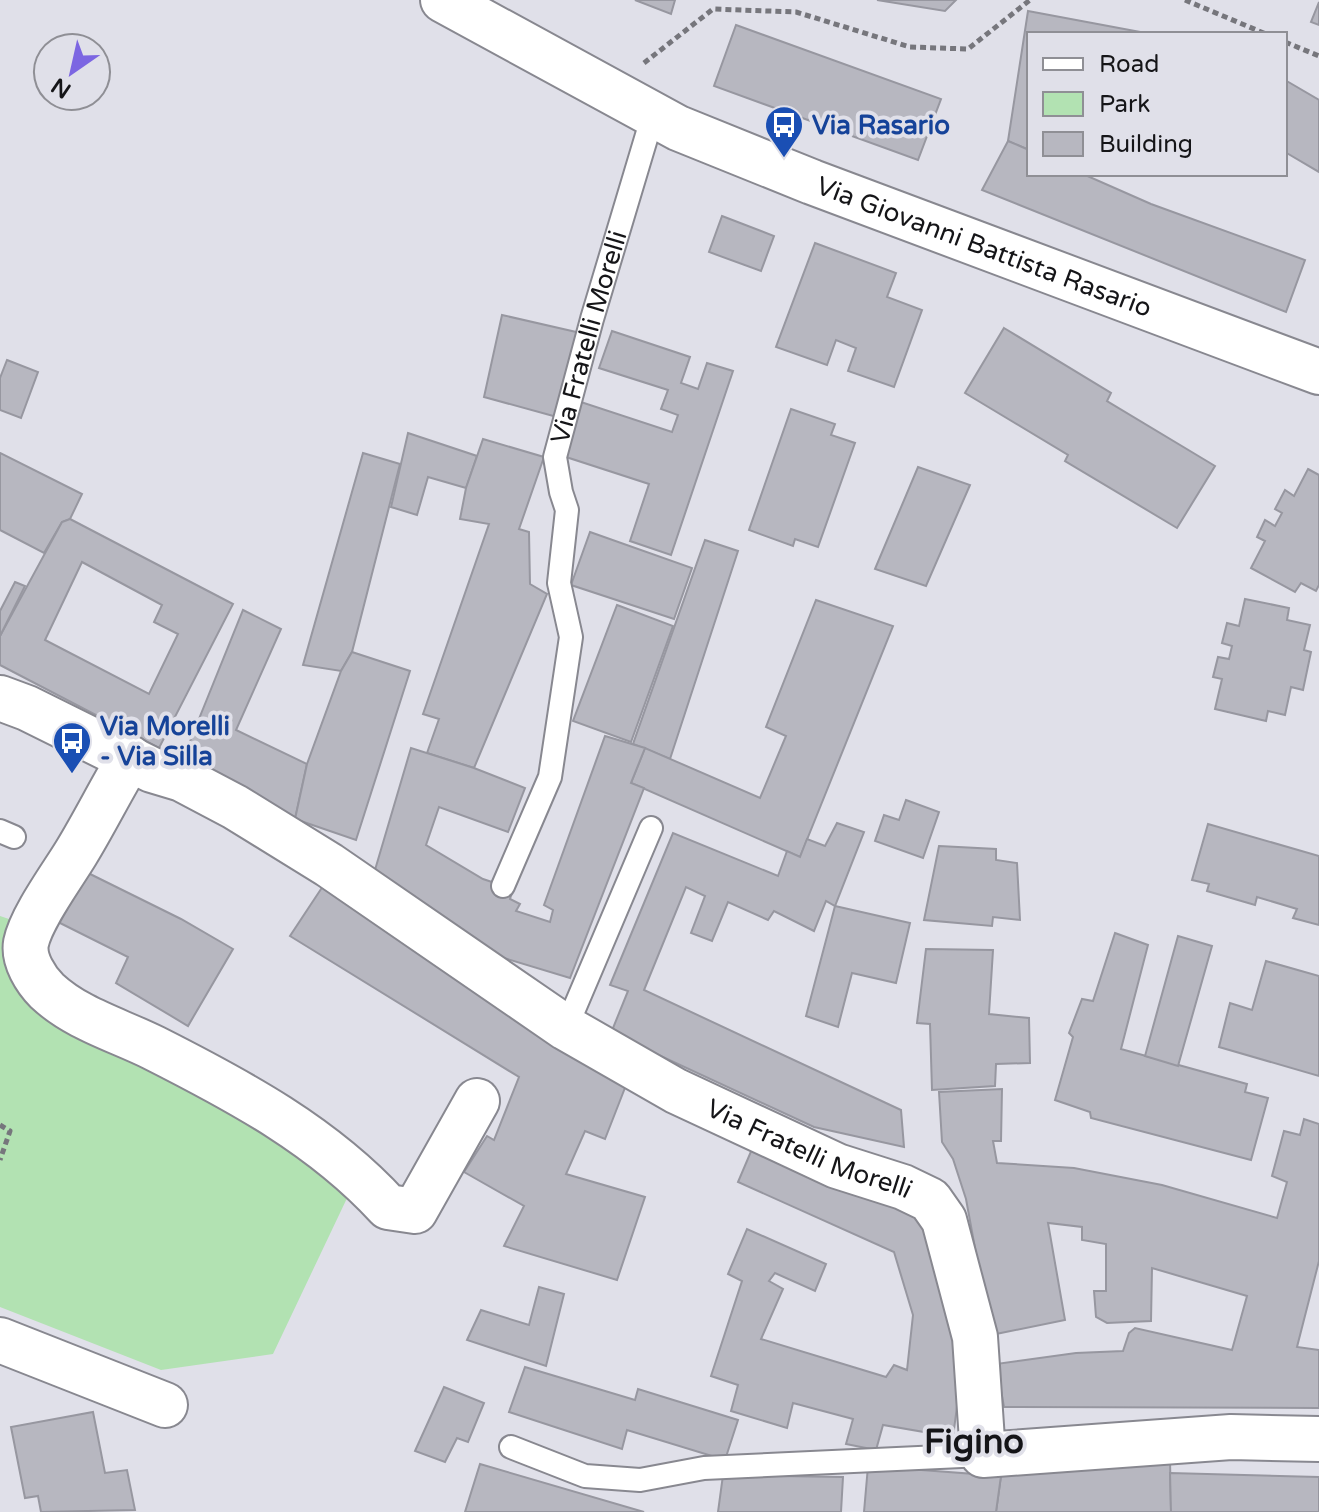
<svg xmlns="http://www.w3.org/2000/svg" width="1319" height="1512" font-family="'Varela Round',sans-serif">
	<rect width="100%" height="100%" fill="#e0e0e9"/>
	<path fill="#b2e2b2" d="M 0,916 L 18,922 L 26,961 L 358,1175 L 273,1354 L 161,1370 L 0,1307 Z"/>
	<g fill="#b7b7c0" stroke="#9797a0" stroke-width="2" fill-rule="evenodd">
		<path d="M 635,0 L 675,0 L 671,14 Z"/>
		<path d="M 877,0 L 956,0 L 945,11 Z"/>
		<path d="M 1319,2 L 1319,25 L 1311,22 Z"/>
		<path d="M 1028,11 L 1151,34 L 1029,34 L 1029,150 L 1008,141 Z"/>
		<path d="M 736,25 L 941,99 L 918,160 L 714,86 Z"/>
		<path d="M 1285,80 L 1319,100 L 1319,172 L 1285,152 Z"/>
		<path d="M 1008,141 L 1029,150 L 1029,174 L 1083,174 L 1151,204 L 1305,260 L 1286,312 L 982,190 Z"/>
		<path d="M 722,216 L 774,236 L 761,271 L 709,252 Z"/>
		<path d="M 815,243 L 896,273 L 887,297 L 922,310 L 894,387 L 848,371 L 856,348 L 836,340 L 827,365 L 776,347 Z"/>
		<path d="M 502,315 L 585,334 L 557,417 L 484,397 Z"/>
		<path d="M 1004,328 L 1111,393 L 1107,401 L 1215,466 L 1177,528 L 1065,461 L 1068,455 L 965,393 Z"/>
		<path d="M 612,331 L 690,357 L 681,383 L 698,389 L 707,363 L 733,371 L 671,555 L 630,541 L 649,484 L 563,456 L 581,402 L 672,432 L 678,415 L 661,409 L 668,390 L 599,368 Z"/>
		<path d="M 7,360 L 38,372 L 21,418 L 0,410 L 0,378 Z"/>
		<path d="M 791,409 L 835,424 L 831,435 L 855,443 L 818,547 L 795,539 L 793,546 L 749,530 Z"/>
		<path d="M 408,433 L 477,456 L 466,488 L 428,477 L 417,515 L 391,507 Z"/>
		<path d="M 483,439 L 544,457 L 519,529 L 529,532 L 530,584 L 547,594 L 474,768 L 427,753 L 439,719 L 423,714 L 489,524 L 460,519 L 466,488 Z"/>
		<path d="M 0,453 L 82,494 L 70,519 L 62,522 L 44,553 L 0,530 Z"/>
		<path d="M 363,453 L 400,464 L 352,652 L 341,671 L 303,665 Z"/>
		<path d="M 918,467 L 970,485 L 926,586 L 875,569 Z"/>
		<path d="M 1308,469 L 1319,475 L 1319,585 L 1316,591 L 1301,583 L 1295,592 L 1251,568 L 1265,541 L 1257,537 L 1265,520 L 1275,526 L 1282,513 L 1275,509 L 1285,490 L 1294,496 Z"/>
		<path d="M 70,519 L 233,604 L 159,748 L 0,665 L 0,636 L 62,522 ZM 82,562 L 162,605 L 154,622 L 178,634 L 149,694 L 45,640 Z"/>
		<path d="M 590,532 L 692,568 L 674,619 L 571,585 Z"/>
		<path d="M 705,540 L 738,551 L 670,759 L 633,744 Z"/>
		<path d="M 15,582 L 25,586 L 0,636 L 0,611 Z"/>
		<path d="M 1245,599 L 1289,608 L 1287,620 L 1310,625 L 1304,650 L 1311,652 L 1303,690 L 1291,687 L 1285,715 L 1268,711 L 1266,721 L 1215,709 L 1222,679 L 1213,677 L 1218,657 L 1229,659 L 1232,646 L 1222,643 L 1227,623 L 1239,626 Z"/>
		<path d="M 816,600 L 893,626 L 800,857 L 631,783 L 645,748 L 760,798 L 786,736 L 766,727 Z"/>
		<path d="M 617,605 L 673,626 L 631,742 L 573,721 Z"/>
		<path d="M 243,610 L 281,629 L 236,730 L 307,764 L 295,819 L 184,756 Z"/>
		<path d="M 352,652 L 410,671 L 356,840 L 295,819 L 307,764 L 341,671 Z"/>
		<path d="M 605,736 L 645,748 L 631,783 L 644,788 L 570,978 L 474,949 L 372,880 L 411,748 L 474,768 L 525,788 L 508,832 L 439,807 L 426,845 L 483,879 L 513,889 L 510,899 L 520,904 L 516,911 L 550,922 L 553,910 L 544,905 Z"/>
		<path d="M 906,800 L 939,812 L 923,858 L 875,841 L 884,815 L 899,820 Z"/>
		<path d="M 837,823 L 864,832 L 835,906 L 826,901 L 814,931 L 774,911 L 768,920 L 728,902 L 712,941 L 691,933 L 705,896 L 686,887 L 644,990 L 901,1110 L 904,1147 L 814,1127 L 611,1033 L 628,991 L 610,985 L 673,833 L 778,876 L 787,851 L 800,857 L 807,839 L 825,846 Z"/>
		<path d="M 1208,824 L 1319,856 L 1319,925 L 1293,918 L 1297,909 L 1257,897 L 1255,905 L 1207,891 L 1209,884 L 1192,880 Z"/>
		<path d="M 939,846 L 996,849 L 996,860 L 1017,863 L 1020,920 L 993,917 L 992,926 L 924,920 Z"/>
		<path d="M 82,870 L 181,919 L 233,949 L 188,1026 L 116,983 L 128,957 L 54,920 Z"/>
		<path d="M 323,886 L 630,1075 L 605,1139 L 585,1131 L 566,1174 L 645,1197 L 617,1280 L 504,1246 L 524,1206 L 464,1172 L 487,1136 L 494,1140 L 519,1077 L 290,936 Z"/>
		<path d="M 835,906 L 910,923 L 896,983 L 852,973 L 838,1027 L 806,1016 Z"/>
		<path d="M 1115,933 L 1148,945 L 1121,1049 L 1247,1084 L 1245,1092 L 1268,1098 L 1251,1160 L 1091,1118 L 1090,1112 L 1055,1100 L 1073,1037 L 1069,1033 L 1082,999 L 1093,1001 Z"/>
		<path d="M 1178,936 L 1212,946 L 1178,1066 L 1145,1056 Z"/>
		<path d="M 926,949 L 993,950 L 989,1014 L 1029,1018 L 1030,1063 L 996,1064 L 995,1086 L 932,1090 L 930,1024 L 917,1023 Z"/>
		<path d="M 1266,961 L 1319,976 L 1319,1076 L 1219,1047 L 1230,1003 L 1252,1010 Z"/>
		<path d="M 1002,1089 L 1001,1141 L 993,1141 L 997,1163 L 1074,1168 L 1162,1185 L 1277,1218 L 1287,1182 L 1272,1176 L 1284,1131 L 1300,1135 L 1304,1119 L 1319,1124 L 1319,1261 L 1297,1347 L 1319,1350 L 1319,1408 L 1004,1407 L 996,1364 L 1076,1353 L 1123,1351 L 1129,1333 L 1135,1328 L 1232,1350 L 1247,1296 L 1152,1268 L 1151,1321 L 1107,1323 L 1096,1317 L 1094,1291 L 1106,1291 L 1106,1244 L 1082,1240 L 1082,1227 L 1048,1223 L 1065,1320 L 991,1335 L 966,1199 L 953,1159 L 942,1142 L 939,1092 Z"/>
		<path d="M 755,1142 L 936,1216 L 968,1323 L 953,1437 L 883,1425 L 876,1450 L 846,1444 L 853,1419 L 793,1403 L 787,1428 L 731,1411 L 738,1385 L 711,1376 L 742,1281 L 728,1274 L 747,1229 L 826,1264 L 815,1291 L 775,1273 L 769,1281 L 783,1289 L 761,1339 L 886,1377 L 894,1365 L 907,1370 L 913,1315 L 894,1252 L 738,1182 Z"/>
		<path d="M 539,1287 L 564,1294 L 546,1366 L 467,1340 L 481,1310 L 529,1325 Z"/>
		<path d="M 525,1367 L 635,1400 L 638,1389 L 738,1420 L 725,1460 L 627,1430 L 622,1449 L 509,1412 Z"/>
		<path d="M 444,1387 L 484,1403 L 468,1442 L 457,1438 L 445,1462 L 415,1451 Z"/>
		<path d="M 93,1412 L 105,1473 L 127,1470 L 135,1510 L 41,1512 L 38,1496 L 25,1498 L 11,1427 Z"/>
		<path d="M 1170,1459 L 1171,1512 L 996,1512 L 1001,1476 L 1000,1461 Z"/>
		<path d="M 480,1464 L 644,1512 L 465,1512 Z"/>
		<path d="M 868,1466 L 1001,1476 L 996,1512 L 864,1512 Z"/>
		<path d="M 1170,1473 L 1319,1477 L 1319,1512 L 1171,1512 Z"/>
		<path d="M 723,1475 L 843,1477 L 841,1512 L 718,1512 Z"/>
	</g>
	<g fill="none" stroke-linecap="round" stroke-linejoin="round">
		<defs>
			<g id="service">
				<path d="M 0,831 L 14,837"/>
				<path id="s1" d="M 503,886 L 550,777 L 571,637 L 559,583 L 567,510 L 561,492 L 555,457 L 592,319 L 653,115"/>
				<path d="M 566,1028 L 651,828"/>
				<path d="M 511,1447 L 585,1476 L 640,1480 L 704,1468 L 983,1455"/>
			</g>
			<g id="minor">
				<path d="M 130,758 C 111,789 95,822 76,853 C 62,876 31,918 26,943 C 23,960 36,980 47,991 C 77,1019 118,1030 154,1048 C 239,1091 323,1136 388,1207 L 415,1211 L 477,1101"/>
				<path d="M 0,1340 L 165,1405"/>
			</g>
			<g id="tertiary">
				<path id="s2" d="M 443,0 L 678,128 L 812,182 L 1319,372"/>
				<path id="s3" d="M 0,698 L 27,708 L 152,770 L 182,779 L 235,807 L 329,865 L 566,1028 L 676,1091 L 837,1166 L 903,1187 L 930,1200 L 944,1220 L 975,1337 L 983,1455 L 1231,1437 L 1319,1439"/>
			</g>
		</defs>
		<use href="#service" stroke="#888890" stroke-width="26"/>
		<use href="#minor" stroke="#888890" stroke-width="48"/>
		<use href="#tertiary" stroke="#888890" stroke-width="48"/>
		<g stroke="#76767c" stroke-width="5" stroke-dasharray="6 4" stroke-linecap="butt">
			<path d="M 1185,0 L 1266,34"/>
			<path d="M 1285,42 L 1319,56"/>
			<path d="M 644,63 L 713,9 L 796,12 L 910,47 L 968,49 L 1030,0"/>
			<path d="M 0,1125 L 10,1131 L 0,1160"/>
		</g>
		<use href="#service" stroke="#fff" stroke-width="22"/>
		<use href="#minor" stroke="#fff" stroke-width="44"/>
		<use href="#tertiary" stroke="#fff" stroke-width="44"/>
	</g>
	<defs>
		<symbol id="bus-pin" viewBox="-11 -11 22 30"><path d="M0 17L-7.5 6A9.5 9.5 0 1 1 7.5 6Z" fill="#1a4fb4" stroke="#e0e0e9"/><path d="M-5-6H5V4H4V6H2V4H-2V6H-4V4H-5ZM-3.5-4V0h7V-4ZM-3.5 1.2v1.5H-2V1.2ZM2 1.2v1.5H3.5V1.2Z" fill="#fff"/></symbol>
	</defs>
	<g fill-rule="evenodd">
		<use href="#bus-pin" x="762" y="103" width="44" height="60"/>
		<use href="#bus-pin" x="50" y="719" width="44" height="60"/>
	</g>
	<g text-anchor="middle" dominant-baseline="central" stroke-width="8" stroke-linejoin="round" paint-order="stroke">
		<g font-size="26" font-weight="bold" fill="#164399" stroke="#e0e0e9" text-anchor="start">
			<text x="812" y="125">Via Rasario</text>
			<text x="100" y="726">Via Morelli<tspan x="100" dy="30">- Via Silla</tspan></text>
		</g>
		<g font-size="26" fill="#151518" stroke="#e0e0e9">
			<text stroke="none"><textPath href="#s2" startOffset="596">Via Giovanni Battista Rasario</textPath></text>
			<text stroke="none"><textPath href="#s1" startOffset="568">Via Fratelli Morelli</textPath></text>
			<text stroke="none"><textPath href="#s3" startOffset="930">Via Fratelli Morelli</textPath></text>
		</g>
		<g font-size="34" font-weight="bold" fill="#151518" stroke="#e0e0e9">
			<text x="974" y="1442">Figino</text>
		</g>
	</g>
	<rect x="1027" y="32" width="260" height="144" fill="#e0e0e9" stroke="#8f8f95" stroke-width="2"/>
	<rect x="1043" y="58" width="40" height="12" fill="#ffffff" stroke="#8f8f95" stroke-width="2"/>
	<text x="1099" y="72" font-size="24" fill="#151518">Road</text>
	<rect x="1043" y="92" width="40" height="24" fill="#b2e2b2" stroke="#8f8f95" stroke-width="2"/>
	<text x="1099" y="112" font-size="24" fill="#151518">Park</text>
	<rect x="1043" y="132" width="40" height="24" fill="#b7b7c0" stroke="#8f8f95" stroke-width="2"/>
	<text x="1099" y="152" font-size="24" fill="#151518">Building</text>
	<g transform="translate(72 72) rotate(214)"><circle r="38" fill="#e0e0e9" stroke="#8f8f95" stroke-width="2"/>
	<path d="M0-6L14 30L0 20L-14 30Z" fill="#7c66e2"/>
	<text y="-12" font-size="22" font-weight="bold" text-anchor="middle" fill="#151518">N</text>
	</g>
</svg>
